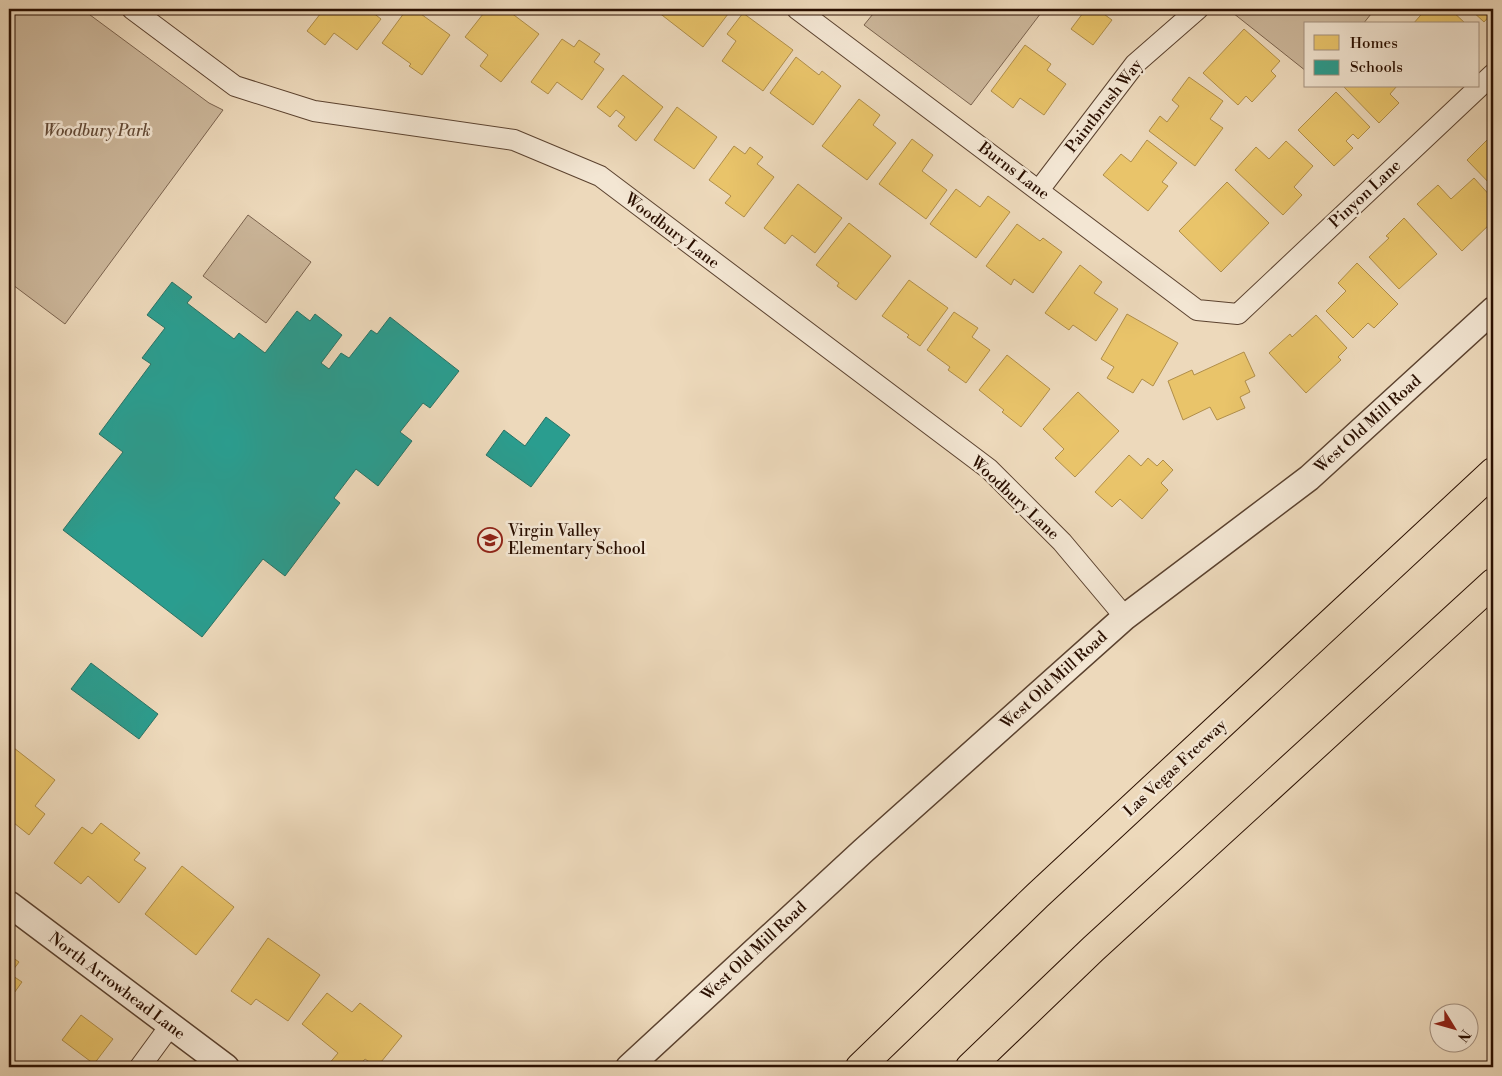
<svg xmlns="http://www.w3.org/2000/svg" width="1502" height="1076" font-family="'Libre Bodoni',serif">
	<rect width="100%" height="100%" fill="#edd9bb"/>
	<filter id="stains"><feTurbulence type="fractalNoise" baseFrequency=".004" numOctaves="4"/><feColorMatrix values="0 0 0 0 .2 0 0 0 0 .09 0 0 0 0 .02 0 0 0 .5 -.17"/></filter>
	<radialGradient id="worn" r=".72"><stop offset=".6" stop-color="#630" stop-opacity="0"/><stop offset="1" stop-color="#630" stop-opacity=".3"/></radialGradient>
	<g fill="#ccb79b" stroke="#7b634e">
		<path d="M 9,9 L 82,9 L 209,103 L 223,110 L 65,324 L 9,282 Z"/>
		<path d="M 877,9 L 1044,9 L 971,105 L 864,25 Z"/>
		<path d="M 1236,9 L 1375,9 L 1363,24 L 1306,24 L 1306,71 L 1233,13 Z"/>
		<path d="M 248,215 L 311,262 L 266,323 L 203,276 Z"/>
	</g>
	<g fill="#e9c46a" stroke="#b08e4a">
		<path d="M 324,9 L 374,9 L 372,12 L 381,19 L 357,50 L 334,33 L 325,45 L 307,31 Z"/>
		<path d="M 407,9 L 414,9 L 450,35 L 422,75 L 409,66 L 411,64 L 382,43 Z"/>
		<path d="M 487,9 L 506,9 L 539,34 L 501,82 L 480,66 L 488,55 L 465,37 Z"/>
		<path d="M 661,9 L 721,9 L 728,14 L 703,47 L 658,12 Z"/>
		<path d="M 1086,9 L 1097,9 L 1112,20 L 1093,45 L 1071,29 Z"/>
		<path d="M 1426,9 L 1450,9 L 1466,24 L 1413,24 Z"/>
		<path d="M 1470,9 L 1493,9 L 1493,12 L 1484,22 Z"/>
		<path d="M 743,13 L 793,50 L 763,91 L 722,61 L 736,41 L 727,34 Z"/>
		<path d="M 1244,29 L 1280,61 L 1271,71 L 1276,76 L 1252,102 L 1246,96 L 1238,105 L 1203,73 Z"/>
		<path d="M 562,39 L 574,47 L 579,40 L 600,54 L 594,62 L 604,69 L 582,100 L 557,82 L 548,94 L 531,82 Z"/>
		<path d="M 1025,45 L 1051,64 L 1047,70 L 1066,84 L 1044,115 L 1020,98 L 1013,108 L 991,91 Z"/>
		<path d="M 796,57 L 819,75 L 822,71 L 841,86 L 813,125 L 770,93 Z"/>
		<path d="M 623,75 L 663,107 L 636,141 L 618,126 L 625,117 L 616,110 L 610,117 L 597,107 Z"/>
		<path d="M 1189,77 L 1223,101 L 1210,119 L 1223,128 L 1195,166 L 1149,131 L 1160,116 L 1167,122 L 1179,106 L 1172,100 Z"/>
		<path d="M 1343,86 L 1397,86 L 1390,94 L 1399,103 L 1379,123 Z"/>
		<path d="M 1336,92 L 1370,127 L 1358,139 L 1353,134 L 1346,141 L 1353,148 L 1334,166 L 1298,130 Z"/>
		<path d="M 859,99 L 880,115 L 873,125 L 896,143 L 867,180 L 822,146 Z"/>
		<path d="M 677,107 L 717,137 L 694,169 L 654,140 Z"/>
		<path d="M 1493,134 L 1493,187 L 1467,160 Z"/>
		<path d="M 912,139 L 933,155 L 922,171 L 947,190 L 926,219 L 879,184 Z"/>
		<path d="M 1147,140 L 1177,163 L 1162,182 L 1168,186 L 1148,211 L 1103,175 L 1121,154 L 1131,162 Z"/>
		<path d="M 1286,141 L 1313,166 L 1294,187 L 1302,195 L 1283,215 L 1235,170 L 1256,147 L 1269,159 Z"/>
		<path d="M 734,146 L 745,154 L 750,147 L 763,157 L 757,164 L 774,177 L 744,217 L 725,203 L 731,196 L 709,180 Z"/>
		<path d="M 1474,178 L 1493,199 L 1493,221 L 1462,251 L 1417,204 L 1438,185 L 1451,199 Z"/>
		<path d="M 1227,182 L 1269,223 L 1221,272 L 1179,231 Z"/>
		<path d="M 798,184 L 842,218 L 815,253 L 792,235 L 785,244 L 764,228 Z"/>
		<path d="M 956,189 L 980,207 L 988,196 L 1010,212 L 976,258 L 930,224 Z"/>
		<path d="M 1404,218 L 1437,254 L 1399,289 L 1369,257 L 1389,238 L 1386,236 Z"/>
		<path d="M 849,223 L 891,256 L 856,300 L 837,286 L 839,283 L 816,265 Z"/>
		<path d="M 1017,224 L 1040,241 L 1043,238 L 1062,252 L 1033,293 L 1014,279 L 1011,285 L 986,266 Z"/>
		<path d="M 1357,263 L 1398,304 L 1374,328 L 1368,323 L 1353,338 L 1326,311 L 1346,291 L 1338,283 Z"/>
		<path d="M 1080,265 L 1102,282 L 1094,293 L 1118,309 L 1096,341 L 1073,325 L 1069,330 L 1045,313 Z"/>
		<path d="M 909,280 L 948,308 L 920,346 L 907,337 L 909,335 L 882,316 Z"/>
		<path d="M 954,312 L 978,328 L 972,337 L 990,350 L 966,383 L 948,370 L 950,367 L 927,350 Z"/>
		<path d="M 1127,314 L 1178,343 L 1153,386 L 1142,379 L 1133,393 L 1107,378 L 1114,367 L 1101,359 Z"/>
		<path d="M 1316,315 L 1347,348 L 1338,357 L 1341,360 L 1306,393 L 1269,353 L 1290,334 L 1292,337 Z"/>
		<path d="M 1244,352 L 1255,376 L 1245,381 L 1250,392 L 1240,397 L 1245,408 L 1217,420 L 1210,407 L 1183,420 L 1168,381 L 1192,370 L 1194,375 Z"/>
		<path d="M 1007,355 L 1050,389 L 1021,427 L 1002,412 L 1004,410 L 979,390 Z"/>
		<path d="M 1078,392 L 1119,431 L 1075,477 L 1055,458 L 1064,449 L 1043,429 Z"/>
		<path d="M 1129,455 L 1141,466 L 1148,458 L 1157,466 L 1163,460 L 1173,470 L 1161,483 L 1168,490 L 1142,519 L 1120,499 L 1112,507 L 1095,492 Z"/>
		<path d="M 14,748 L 55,780 L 35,806 L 45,814 L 29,835 L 9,819 L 9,755 Z"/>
		<path d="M 101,823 L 140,853 L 134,860 L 146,868 L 119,903 L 88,876 L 81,884 L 54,863 L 82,827 L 92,834 Z"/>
		<path d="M 182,866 L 234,907 L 196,955 L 145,914 Z"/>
		<path d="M 268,938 L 320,975 L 288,1021 L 256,999 L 251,1005 L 231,991 Z"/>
		<path d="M 9,955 L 19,962 L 10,974 L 22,982 L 9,1000 Z"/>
		<path d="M 327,993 L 352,1012 L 360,1003 L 402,1036 L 377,1067 L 365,1059 L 358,1067 L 332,1067 L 328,1065 L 338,1053 L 302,1024 Z"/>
		<path d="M 81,1015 L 113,1039 L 94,1064 L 62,1040 Z"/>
		<path d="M 407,1061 L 416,1067 L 402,1067 Z"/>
	</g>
	<g fill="#2a9d8f" stroke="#2a7264">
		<path d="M 172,282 L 192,297 L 187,303 L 234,339 L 239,333 L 265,353 L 297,311 L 310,321 L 315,314 L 342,335 L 321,363 L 329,369 L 341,353 L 349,358 L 371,330 L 377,334 L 390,317 L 459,371 L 430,408 L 423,403 L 400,432 L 412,441 L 378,486 L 356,469 L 334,498 L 340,503 L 285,576 L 263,559 L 202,637 L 63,530 L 123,452 L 99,434 L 151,364 L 142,358 L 165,328 L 147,315 Z"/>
		<path d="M 546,417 L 570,435 L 531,487 L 486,455 L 504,430 L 525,446 Z"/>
		<path d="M 91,663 L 158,714 L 139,739 L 71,689 Z"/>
	</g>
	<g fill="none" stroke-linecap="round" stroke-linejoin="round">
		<defs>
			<g id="minor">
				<path d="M 132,9 L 235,86 L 314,111 L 514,140 L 600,176 L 989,469 L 1062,542 L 1125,617"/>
				<path d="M 797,9 L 1197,310 L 1238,314 L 1493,74"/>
				<path d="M 1039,190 L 1135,64 L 1198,9"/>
				<path d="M 140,1067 L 170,1026"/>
			</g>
			<g id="tertiary">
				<path d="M 9,904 L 226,1067"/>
				<path d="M 629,1067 L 863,851 L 1125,617 L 1309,478 L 1493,310"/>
			</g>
			<g id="motorway">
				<path d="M 860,1067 L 1037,896 L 1493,472"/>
				<path d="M 970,1067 L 1093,949 L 1493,583"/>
			</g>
		</defs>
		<use href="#minor" stroke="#5b422f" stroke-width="22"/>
		<use href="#tertiary" stroke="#5b422f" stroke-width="28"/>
		<use href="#motorway" stroke="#2a0f00" stroke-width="30"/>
		<use href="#minor" stroke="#f3e6d3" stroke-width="20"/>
		<use href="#tertiary" stroke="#f3e6d3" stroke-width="25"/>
		<use href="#motorway" stroke="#edd9bb" stroke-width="28"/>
	</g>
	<defs>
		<symbol id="school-ring" viewBox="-11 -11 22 22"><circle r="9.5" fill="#f3e6d3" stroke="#8f2418" stroke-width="1.5"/><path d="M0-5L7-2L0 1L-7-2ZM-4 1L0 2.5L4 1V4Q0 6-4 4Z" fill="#8f2418"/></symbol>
	</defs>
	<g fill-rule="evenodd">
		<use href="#school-ring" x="476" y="526" width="28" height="28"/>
	</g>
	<g text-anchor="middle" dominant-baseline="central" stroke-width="5" stroke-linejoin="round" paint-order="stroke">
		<g font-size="16" fill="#2a0f00" stroke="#f3e6d3">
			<text transform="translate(1104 106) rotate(-52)">Paintbrush Way</text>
			<text transform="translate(1014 171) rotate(37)">Burns Lane</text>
			<text transform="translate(1365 194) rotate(-43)">Pinyon Lane</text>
			<text transform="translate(672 231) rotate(37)">Woodbury Lane</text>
			<text transform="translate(1368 424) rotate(-42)">West Old Mill Road</text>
			<text transform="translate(1015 498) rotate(43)">Woodbury Lane</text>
			<text transform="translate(1054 680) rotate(-42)">West Old Mill Road</text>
			<text transform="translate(1175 768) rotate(-43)">Las Vegas Freeway</text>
			<text transform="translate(754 951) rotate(-43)">West Old Mill Road</text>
			<text transform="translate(117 986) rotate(37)">North Arrowhead Lane</text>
		</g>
		<g font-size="16" font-style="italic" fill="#634a36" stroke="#f3e6d3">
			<text x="97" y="131">Woodbury Park</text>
		</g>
		<g font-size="16" fill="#2a0f00" stroke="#f3e6d3" text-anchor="start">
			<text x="508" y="531">Virgin Valley<tspan x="508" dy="18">Elementary School</tspan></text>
		</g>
	</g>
	<rect width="1502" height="1076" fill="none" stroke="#edd9bb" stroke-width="30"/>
	<rect x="10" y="10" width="1482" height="1056" fill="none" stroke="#2a0f00" stroke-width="2.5"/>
	<rect x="15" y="15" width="1472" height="1046" fill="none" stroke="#2a0f00"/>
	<rect x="1304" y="22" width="175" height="65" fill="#f3e6d3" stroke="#a3907f"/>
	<rect x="1314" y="35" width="25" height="15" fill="#e9c46a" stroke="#a3907f"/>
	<text x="1350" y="48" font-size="15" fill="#2a0f00">Homes</text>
	<rect x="1314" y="60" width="25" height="15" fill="#2a9d8f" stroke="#a3907f"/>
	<text x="1350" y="72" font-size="15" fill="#2a0f00">Schools</text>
	<g transform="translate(1454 1028) rotate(127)"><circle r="24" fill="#f3e6d3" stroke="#a3907f"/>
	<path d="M0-4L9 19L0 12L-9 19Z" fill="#8f2418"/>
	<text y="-8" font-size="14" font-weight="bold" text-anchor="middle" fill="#2a0f00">N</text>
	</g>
	<rect width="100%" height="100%" filter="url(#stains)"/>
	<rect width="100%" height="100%" fill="url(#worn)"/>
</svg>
